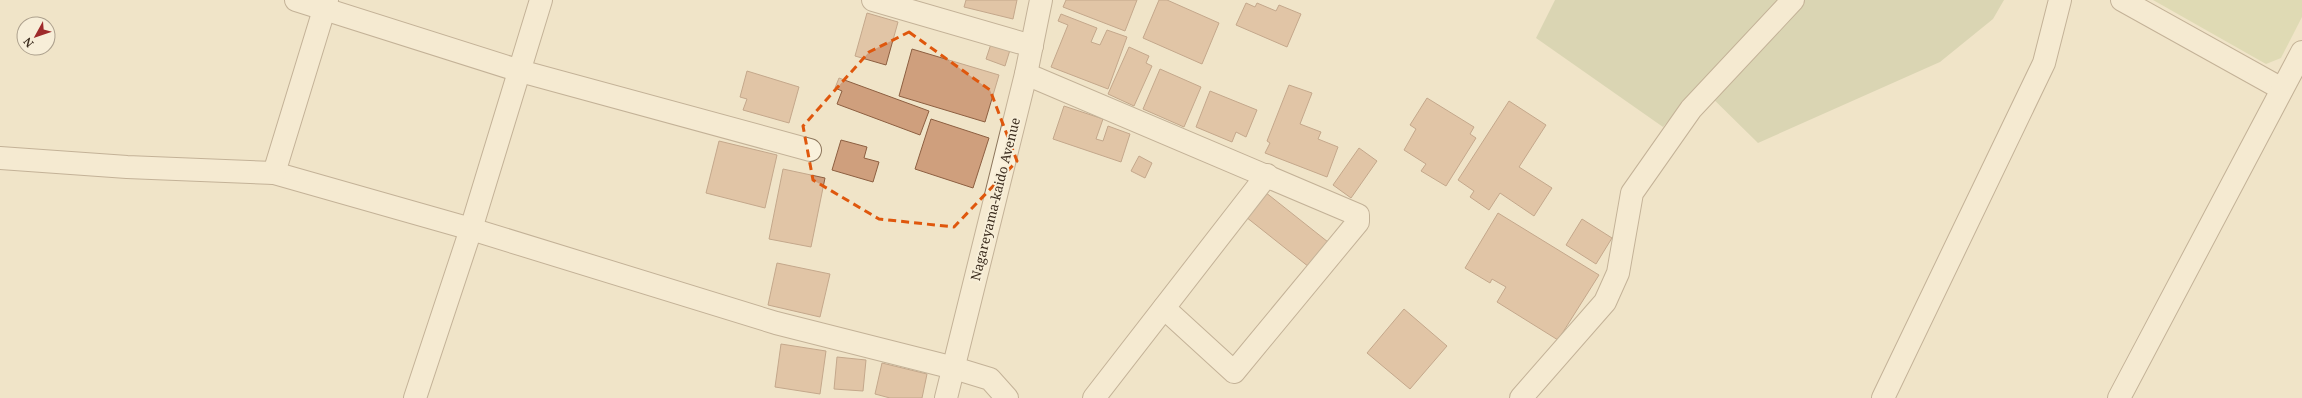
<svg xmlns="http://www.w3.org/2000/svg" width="2302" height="398" font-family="'Noto Serif',serif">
	<rect width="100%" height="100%" fill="#f0e4c8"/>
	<path fill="#c9cf9b" d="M 2153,0 L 2302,0 L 2302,17 L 2281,58 L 2266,64 Z"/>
	<path fill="#bfc49a" d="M 1555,0 L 2004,0 L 1993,19 L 1940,62 L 1758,143 L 1699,85 L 1663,127 L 1536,38 Z"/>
	<g fill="#cf9f7d" stroke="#8d5f41">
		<path d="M 966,0 L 1017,0 L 1013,19 L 964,7 Z"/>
		<path d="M 1066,0 L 1137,0 L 1125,31 L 1063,7 Z"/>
		<path d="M 1159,0 L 1167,0 L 1219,23 L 1202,64 L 1143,38 Z"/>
		<path d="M 1246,3 L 1255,7 L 1257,3 L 1276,11 L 1279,5 L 1301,14 L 1287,47 L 1236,25 Z"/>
		<path d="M 867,13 L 898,22 L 886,65 L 855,56 Z"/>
		<path d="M 1061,14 L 1097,28 L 1091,42 L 1100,45 L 1107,30 L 1127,37 L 1108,89 L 1051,67 L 1068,25 L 1058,21 Z"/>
		<path d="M 991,44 L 1010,50 L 1005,66 L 986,59 Z"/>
		<path d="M 1129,47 L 1149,56 L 1146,63 L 1152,66 L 1134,106 L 1108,94 Z"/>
		<path d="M 912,49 L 999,75 L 985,122 L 899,96 Z"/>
		<path d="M 1160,69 L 1201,87 L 1184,127 L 1143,109 Z"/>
		<path d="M 747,71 L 799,87 L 789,123 L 743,110 L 747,99 L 740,97 Z"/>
		<path d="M 839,78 L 929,111 L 920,135 L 837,104 L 842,91 L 835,88 Z"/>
		<path d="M 1289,85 L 1312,93 L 1300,124 L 1321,132 L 1318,139 L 1338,147 L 1327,177 L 1265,153 L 1270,143 L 1267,141 Z"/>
		<path d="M 1210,91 L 1257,110 L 1246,137 L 1236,132 L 1232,142 L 1196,127 Z"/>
		<path d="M 1427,98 L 1474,127 L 1470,134 L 1476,138 L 1446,186 L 1421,171 L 1426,164 L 1404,150 L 1416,129 L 1410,125 Z"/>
		<path d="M 1509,101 L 1546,125 L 1519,167 L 1552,188 L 1534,216 L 1500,193 L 1489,210 L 1470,197 L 1474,191 L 1458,180 Z"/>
		<path d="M 1064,106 L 1103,119 L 1096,139 L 1103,141 L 1108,126 L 1130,134 L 1121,162 L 1053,139 Z"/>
		<path d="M 931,119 L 989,138 L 973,188 L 915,169 Z"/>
		<path d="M 841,140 L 867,147 L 864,158 L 879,162 L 873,182 L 832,170 Z"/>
		<path d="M 719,141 L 777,155 L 765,208 L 706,193 Z"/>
		<path d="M 1359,148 L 1377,161 L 1351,198 L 1333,185 Z"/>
		<path d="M 1139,156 L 1152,163 L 1145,178 L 1131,171 Z"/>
		<path d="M 783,169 L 825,178 L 811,247 L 769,239 Z"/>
		<path d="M 1265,192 L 1328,242 L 1309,267 L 1246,217 Z"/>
		<path d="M 1498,213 L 1599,275 L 1558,340 L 1497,302 L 1506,287 L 1492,279 L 1490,283 L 1465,268 Z"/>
		<path d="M 1582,219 L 1612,238 L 1596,264 L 1566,245 Z"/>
		<path d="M 777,263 L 830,274 L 820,317 L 768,305 Z"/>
		<path d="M 1404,309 L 1447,346 L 1410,389 L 1367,353 Z"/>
		<path d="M 781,344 L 826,351 L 820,394 L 775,387 Z"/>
		<path d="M 837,357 L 866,360 L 863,391 L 834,389 Z"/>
		<path d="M 882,363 L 927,374 L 922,398 L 890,398 L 875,394 Z"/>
	</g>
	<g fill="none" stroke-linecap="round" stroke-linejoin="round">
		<defs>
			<g id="minor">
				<path d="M 296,0 L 520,71 L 810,150"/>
				<path d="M 873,0 L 1032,46"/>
				<path d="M 2122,0 L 2282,89"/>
				<path d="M 1026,74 L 1358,215 L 1358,222 L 1234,372 L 1164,308"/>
				<path d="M 0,158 L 127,167 L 274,173 L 471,229 L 776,323 L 954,368 L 990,379 L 1007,398"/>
				<path d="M 274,173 L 327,0"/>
				<path d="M 415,398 L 471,229 L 541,0"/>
				<path d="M 946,398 L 1026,74 L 1041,0"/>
				<path d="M 1094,398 L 1267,175"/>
				<path d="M 1521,398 L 1605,302 L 1618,273 L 1632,193 L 1691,109 L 1793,0"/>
				<path d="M 1883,398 L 2044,63 L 2060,0"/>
				<path d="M 2119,398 L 2302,52"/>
			</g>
		</defs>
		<use href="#minor" stroke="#8d765c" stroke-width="24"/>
		<use href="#minor" stroke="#faf1dc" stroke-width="22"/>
	</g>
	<path d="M0 0H2302V398H0ZM 909,32 L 990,90 L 1017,161 L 954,227 L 879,219 L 813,180 L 803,126 L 869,52 Z" fill="#f0e4c8" fill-opacity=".55" fill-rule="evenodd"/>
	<path fill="none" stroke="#df570d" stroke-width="3" stroke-dasharray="8 5" stroke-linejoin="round" d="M 909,32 L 990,90 L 1017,161 L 954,227 L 879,219 L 813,180 L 803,126 L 869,52 Z"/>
	<g text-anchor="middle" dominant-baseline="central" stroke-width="4" stroke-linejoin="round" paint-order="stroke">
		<g font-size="13" fill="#3d2e20" stroke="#f7eed8">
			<text transform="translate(995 199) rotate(-76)">Nagareyama-kaido Avenue</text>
		</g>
	</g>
	<g transform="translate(36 36) rotate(230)"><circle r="19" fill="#f7eed8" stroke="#ada18e"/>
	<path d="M0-3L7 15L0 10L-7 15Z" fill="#9e2a2b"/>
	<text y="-6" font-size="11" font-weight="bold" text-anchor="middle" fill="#3d2e20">N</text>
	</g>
</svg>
